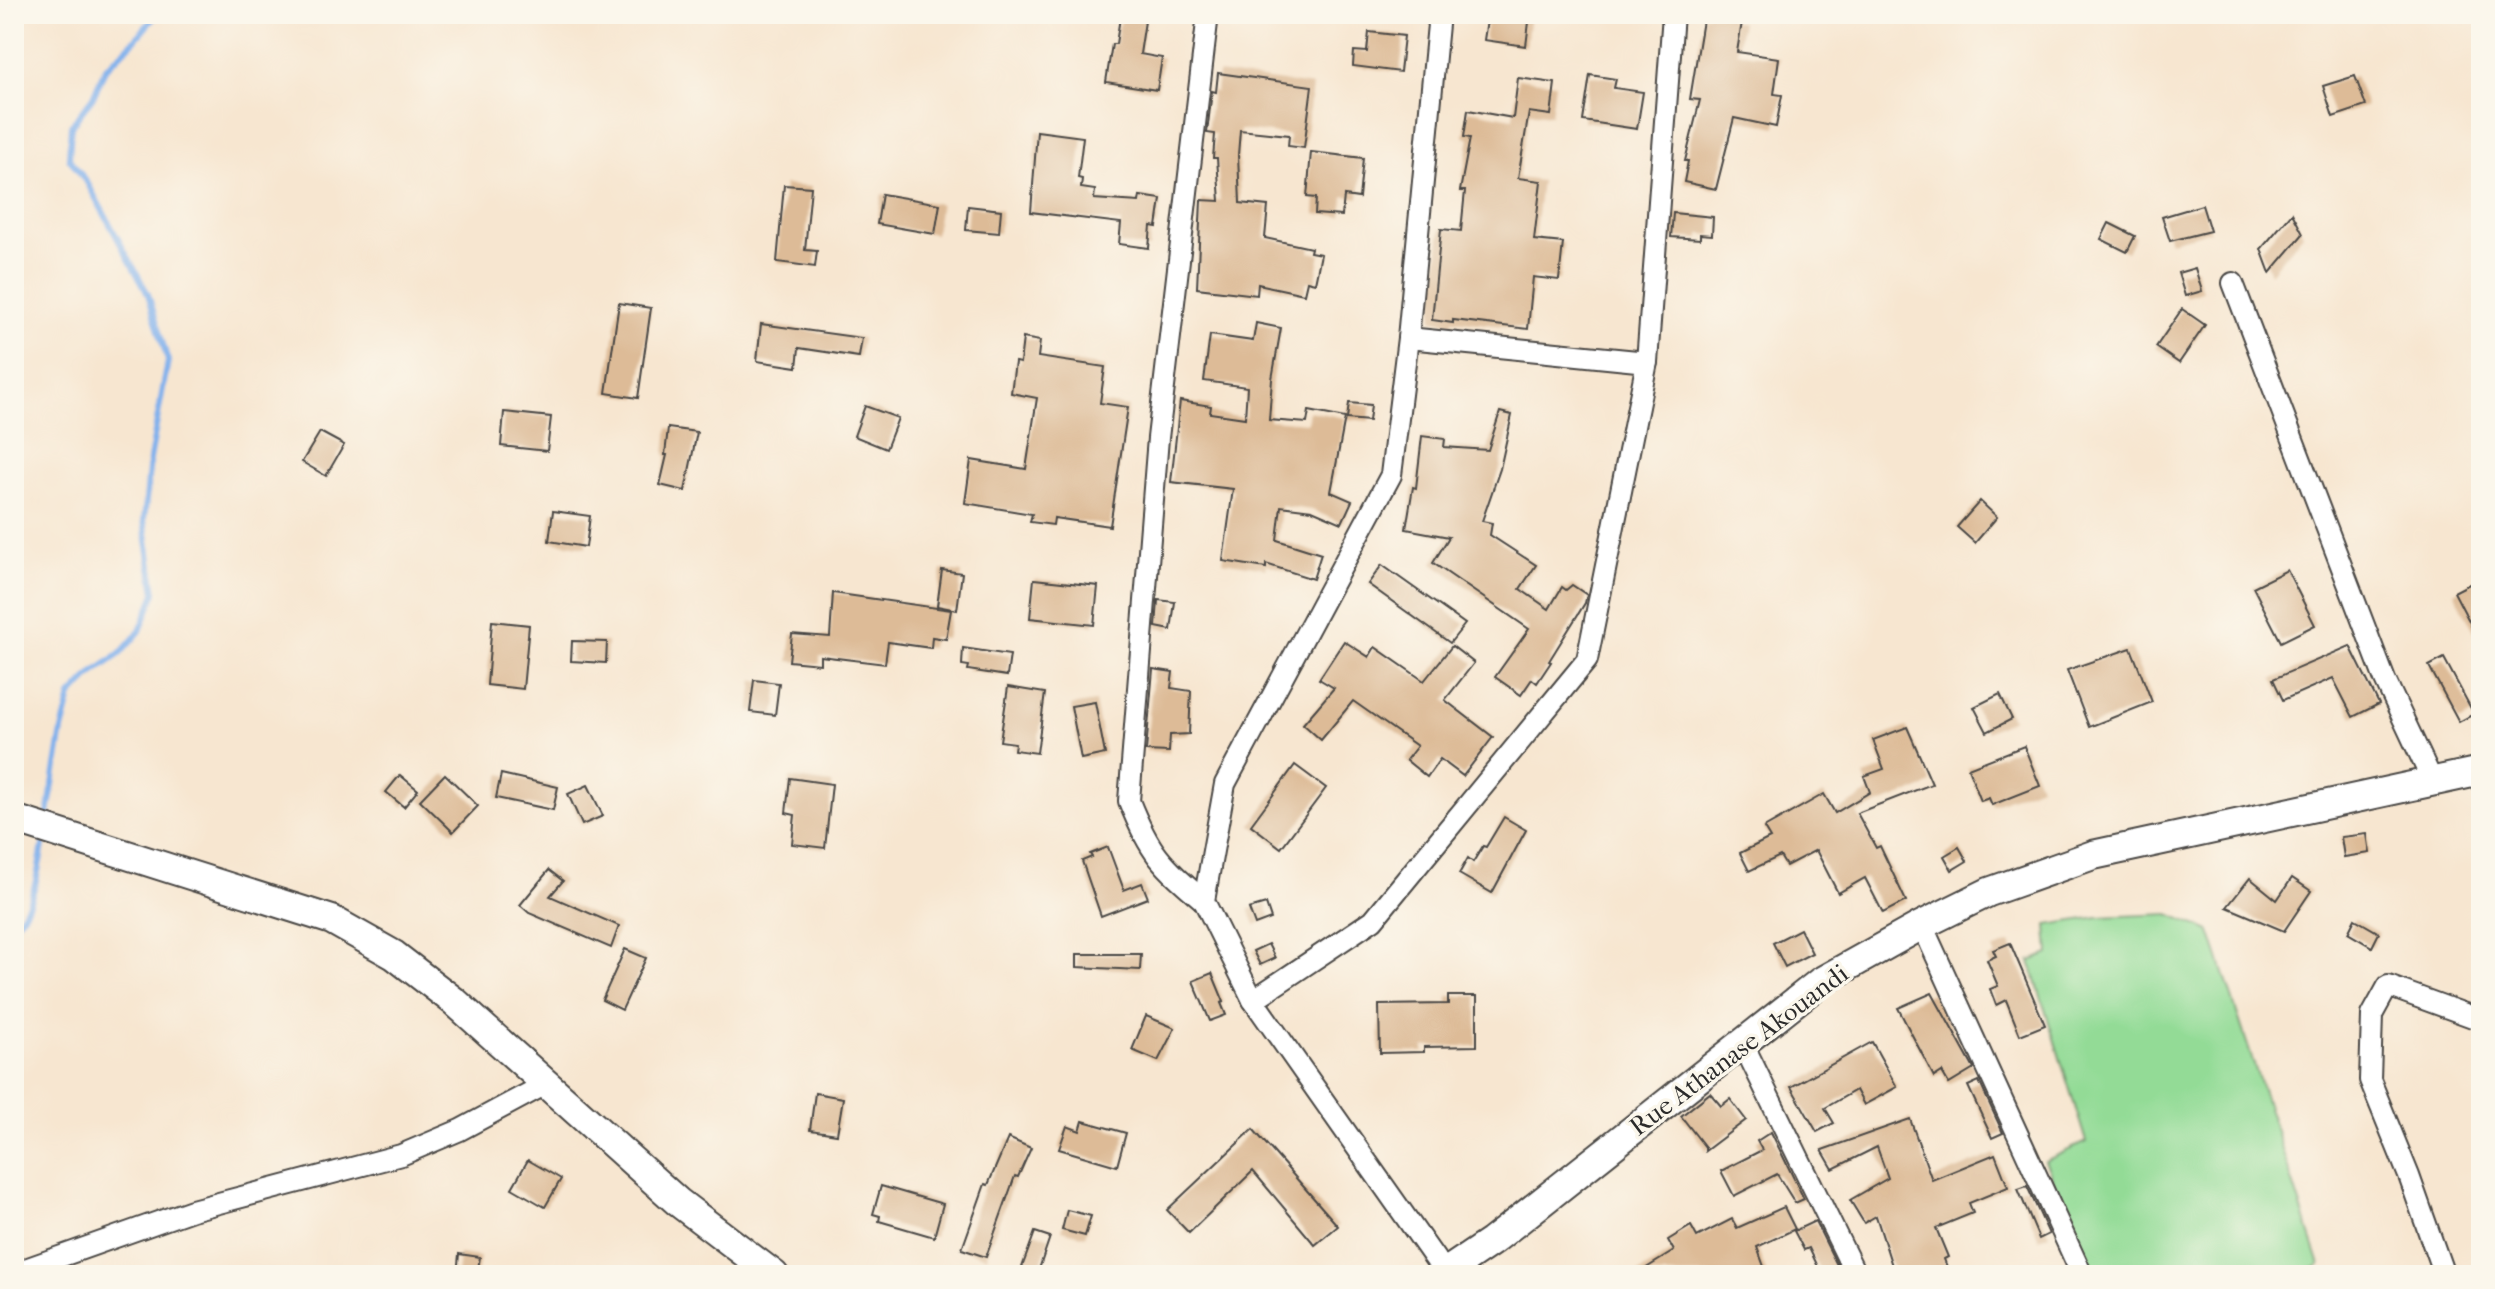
<svg xmlns="http://www.w3.org/2000/svg" width="2495" height="1289" font-family="'IM FELL French Canon',serif">
	<rect width="100%" height="100%" fill="#fbf7ec"/>
	<filter id="ink" filterUnits="userSpaceOnUse"><feTurbulence type="fractalNoise" baseFrequency=".0125" numOctaves="2"/><feDisplacementMap in="SourceGraphic" scale="16" xChannelSelector="R" yChannelSelector="G"/><feConvolveMatrix kernelMatrix="1 2 1 2 8 2 1 2 1" color-interpolation-filters="sRGB"/></filter>
	<filter id="wash" filterUnits="userSpaceOnUse"><feTurbulence type="fractalNoise" baseFrequency=".006" numOctaves="4" result="noise"/><feDisplacementMap in="SourceGraphic" scale="32" xChannelSelector="R" yChannelSelector="G"/><feGaussianBlur stdDeviation="1.8" result="paint"/><feColorMatrix in="noise" values="0 0 0 0 0 0 0 0 0 0 0 0 0 0 0 0 0 1.4 0 .05"/><feComposite in="paint" operator="in"/></filter>
	<g filter="url(#wash)">
		<rect width="100%" height="100%" fill="#f7e6d0"/>
		<path fill="#93db96" stroke="#5f8360" stroke-width="2" d="M 2169,914 L 2210,931 L 2320,1265 L 2301,1275 L 2094,1275 L 2045,1161 L 2086,1142 L 2030,961 L 2049,954 L 2047,925 L 2098,917 Z"/>
		<g fill="none" stroke-linecap="round" stroke-linejoin="round">
			<g stroke="#81b1ec" stroke-width="6">
				<path d="M 47,820 L 62,730 L 71,696 L 93,673 L 120,654 L 140,631 L 155,593 L 144,520 L 150,459 L 168,361 L 148,294 L 88,184 L 69,158 L 71,126 L 93,97 L 105,69 L 135,40 L 157,14"/>
				<path d="M 14,924 C 34,910 40,861 44,839"/>
			</g>
		</g>
		<g id="blocks">
			<g fill="#ddbb97">
				<path d="M 1488,14 L 1530,14 L 1526,46 L 1484,40 Z"/>
				<path d="M 1704,14 L 1732,14 L 1731,20 L 1742,22 L 1737,52 L 1779,58 L 1774,94 L 1782,95 L 1776,127 L 1734,118 L 1716,189 L 1684,182 L 1688,161 L 1685,161 L 1700,100 L 1690,99 Z"/>
				<path d="M 1120,17 L 1145,21 L 1140,54 L 1162,58 L 1157,90 L 1106,82 L 1112,44 L 1116,44 Z"/>
				<path d="M 1369,32 L 1404,36 L 1400,72 L 1353,66 L 1354,51 L 1367,52 Z"/>
				<path d="M 1218,73 L 1312,86 L 1304,148 L 1288,146 L 1289,135 L 1240,130 L 1238,155 L 1240,203 L 1268,206 L 1265,238 L 1311,248 L 1310,252 L 1321,254 L 1315,283 L 1307,281 L 1304,294 L 1258,284 L 1257,295 L 1197,288 L 1201,200 L 1220,201 L 1217,158 L 1213,158 L 1215,134 L 1207,133 L 1212,91 L 1216,92 Z"/>
				<path d="M 1590,75 L 1616,79 L 1614,88 L 1643,92 L 1637,129 L 1583,121 Z"/>
				<path d="M 2355,76 L 2366,106 L 2333,117 L 2323,86 Z"/>
				<path d="M 1518,78 L 1555,83 L 1551,115 L 1529,112 L 1518,178 L 1541,181 L 1534,240 L 1563,243 L 1559,280 L 1533,277 L 1528,329 L 1453,320 L 1453,323 L 1432,320 L 1441,229 L 1461,231 L 1465,191 L 1460,191 L 1470,138 L 1464,137 L 1468,110 L 1513,118 Z"/>
				<path d="M 1037,131 L 1083,137 L 1078,178 L 1082,179 L 1081,188 L 1095,190 L 1094,199 L 1139,202 L 1140,196 L 1161,199 L 1157,227 L 1151,226 L 1149,248 L 1119,244 L 1121,223 L 1031,212 Z"/>
				<path d="M 1311,152 L 1363,158 L 1359,198 L 1344,196 L 1342,216 L 1315,214 L 1316,198 L 1307,197 Z"/>
				<path d="M 784,185 L 811,187 L 805,250 L 817,251 L 815,267 L 777,262 Z"/>
				<path d="M 882,194 L 940,204 L 935,234 L 877,224 Z"/>
				<path d="M 2202,205 L 2210,231 L 2170,241 L 2162,217 Z"/>
				<path d="M 968,206 L 1001,210 L 999,233 L 966,230 Z"/>
				<path d="M 1673,213 L 1713,217 L 1712,235 L 1700,234 L 1700,239 L 1671,237 Z"/>
				<path d="M 2292,213 L 2303,234 L 2270,273 L 2261,249 Z"/>
				<path d="M 2109,223 L 2135,236 L 2127,252 L 2101,239 Z"/>
				<path d="M 2195,268 L 2202,291 L 2185,296 L 2178,273 Z"/>
				<path d="M 619,303 L 651,308 L 638,398 L 606,393 Z"/>
				<path d="M 2182,309 L 2205,325 L 2179,363 L 2156,347 Z"/>
				<path d="M 1256,323 L 1281,328 L 1272,379 L 1269,420 L 1307,423 L 1309,411 L 1345,418 L 1331,492 L 1352,501 L 1342,523 L 1312,510 L 1281,506 L 1277,540 L 1321,554 L 1313,579 L 1266,564 L 1266,568 L 1223,561 L 1233,489 L 1171,482 L 1180,401 L 1211,406 L 1210,413 L 1245,418 L 1247,387 L 1204,381 L 1210,335 L 1253,341 Z"/>
				<path d="M 761,324 L 862,338 L 859,357 L 799,348 L 797,367 L 757,361 Z"/>
				<path d="M 1023,338 L 1040,341 L 1038,357 L 1105,367 L 1100,403 L 1128,407 L 1110,526 L 1054,518 L 1053,525 L 1030,522 L 1032,514 L 965,503 L 971,460 L 1026,469 L 1037,398 L 1011,393 L 1015,362 L 1020,363 Z"/>
				<path d="M 1349,403 L 1371,405 L 1369,421 L 1347,419 Z"/>
				<path d="M 865,406 L 898,418 L 886,449 L 854,436 Z"/>
				<path d="M 504,412 L 551,417 L 547,451 L 501,446 Z"/>
				<path d="M 1500,412 L 1512,415 L 1500,469 L 1482,521 L 1492,523 L 1490,535 L 1536,565 L 1520,589 L 1549,609 L 1562,587 L 1566,590 L 1572,585 L 1587,595 L 1585,603 L 1549,661 L 1551,662 L 1537,683 L 1532,679 L 1521,695 L 1495,677 L 1529,629 L 1433,563 L 1449,537 L 1406,529 L 1413,487 L 1416,488 L 1422,436 L 1445,439 L 1444,447 L 1488,450 Z"/>
				<path d="M 668,428 L 697,432 L 685,491 L 660,485 L 667,455 L 665,455 Z"/>
				<path d="M 320,432 L 344,445 L 326,476 L 302,462 Z"/>
				<path d="M 1980,501 L 1997,517 L 1975,543 L 1957,527 Z"/>
				<path d="M 553,511 L 590,516 L 586,547 L 549,541 Z"/>
				<path d="M 1382,565 L 1465,624 L 1450,643 L 1368,584 Z"/>
				<path d="M 942,570 L 962,573 L 957,610 L 937,606 Z"/>
				<path d="M 2287,570 L 2315,625 L 2281,642 L 2253,587 Z"/>
				<path d="M 2481,578 L 2481,644 L 2454,592 Z"/>
				<path d="M 1034,579 L 1098,586 L 1094,625 L 1030,618 Z"/>
				<path d="M 833,593 L 951,610 L 946,639 L 932,637 L 931,648 L 888,642 L 885,664 L 820,656 L 820,664 L 789,661 L 792,634 L 830,637 Z"/>
				<path d="M 1158,600 L 1175,602 L 1171,630 L 1156,627 Z"/>
				<path d="M 492,621 L 529,625 L 523,689 L 487,685 Z"/>
				<path d="M 572,641 L 607,642 L 606,663 L 571,661 Z"/>
				<path d="M 1344,641 L 1369,657 L 1375,647 L 1424,681 L 1452,646 L 1474,663 L 1445,700 L 1493,737 L 1463,776 L 1440,759 L 1427,777 L 1406,760 L 1417,746 L 1353,701 L 1321,740 L 1303,724 L 1334,688 L 1319,679 Z"/>
				<path d="M 2350,646 L 2379,704 L 2353,717 L 2333,678 L 2283,700 L 2273,679 Z"/>
				<path d="M 963,648 L 1010,655 L 1007,676 L 968,670 L 969,666 L 962,665 Z"/>
				<path d="M 2131,648 L 2152,702 L 2089,727 L 2067,670 Z"/>
				<path d="M 2444,658 L 2474,714 L 2459,722 L 2429,666 Z"/>
				<path d="M 1153,669 L 1173,672 L 1171,688 L 1191,691 L 1189,734 L 1170,735 L 1169,752 L 1146,751 Z"/>
				<path d="M 754,680 L 779,683 L 775,715 L 750,712 Z"/>
				<path d="M 1008,687 L 1045,693 L 1037,753 L 1014,750 L 1015,743 L 1000,741 Z"/>
				<path d="M 2000,694 L 2012,719 L 1987,732 L 1974,707 Z"/>
				<path d="M 1095,702 L 1105,754 L 1081,759 L 1071,706 Z"/>
				<path d="M 1907,727 L 1932,784 L 1857,813 L 1876,848 L 1880,846 L 1906,901 L 1883,913 L 1865,878 L 1838,893 L 1816,850 L 1786,866 L 1780,856 L 1749,871 L 1740,853 L 1770,838 L 1764,828 L 1824,794 L 1835,813 L 1870,792 L 1864,776 L 1884,769 L 1873,740 Z"/>
				<path d="M 2024,746 L 2040,786 L 1992,805 L 1989,798 L 1981,801 L 1968,768 Z"/>
				<path d="M 1295,765 L 1326,788 L 1281,848 L 1251,825 Z"/>
				<path d="M 445,774 L 478,806 L 453,832 L 420,800 Z"/>
				<path d="M 501,774 L 558,787 L 553,810 L 496,798 Z"/>
				<path d="M 400,775 L 418,790 L 404,807 L 386,792 Z"/>
				<path d="M 790,778 L 832,784 L 825,848 L 792,844 L 795,815 L 786,813 Z"/>
				<path d="M 588,785 L 603,816 L 582,825 L 568,794 Z"/>
				<path d="M 1504,817 L 1526,830 L 1492,893 L 1459,874 L 1468,858 L 1473,862 L 1483,846 L 1486,847 Z"/>
				<path d="M 2367,834 L 2370,853 L 2344,857 L 2341,837 Z"/>
				<path d="M 1108,847 L 1124,890 L 1142,883 L 1148,898 L 1101,916 L 1082,861 L 1092,857 L 1090,854 Z"/>
				<path d="M 1959,847 L 1967,861 L 1952,870 L 1944,856 Z"/>
				<path d="M 549,870 L 563,881 L 550,896 L 619,926 L 611,948 L 529,913 L 520,905 Z"/>
				<path d="M 2250,878 L 2277,900 L 2292,878 L 2311,891 L 2284,931 L 2227,907 Z"/>
				<path d="M 1266,904 L 1271,919 L 1255,925 L 1249,909 Z"/>
				<path d="M 2355,919 L 2379,933 L 2372,947 L 2348,933 Z"/>
				<path d="M 1800,929 L 1812,953 L 1785,967 L 1773,943 Z"/>
				<path d="M 2010,943 L 2045,1025 L 2020,1035 L 2006,1000 L 1996,1005 L 1990,989 L 1998,986 L 1987,960 L 1996,956 L 1993,950 Z"/>
				<path d="M 1268,944 L 1275,958 L 1260,965 L 1253,951 Z"/>
				<path d="M 625,949 L 646,958 L 622,1010 L 602,1000 Z"/>
				<path d="M 1077,954 L 1141,954 L 1140,970 L 1077,967 Z"/>
				<path d="M 1212,973 L 1224,1002 L 1221,1003 L 1226,1015 L 1210,1021 L 1193,981 Z"/>
				<path d="M 1932,993 L 1974,1069 L 1949,1084 L 1942,1072 L 1934,1077 L 1898,1008 Z"/>
				<path d="M 1448,996 L 1477,996 L 1477,1046 L 1424,1047 L 1424,1052 L 1380,1053 L 1379,1005 L 1448,1004 Z"/>
				<path d="M 1146,1016 L 1175,1028 L 1158,1061 L 1132,1050 Z"/>
				<path d="M 1872,1042 L 1897,1087 L 1864,1105 L 1856,1090 L 1825,1108 L 1834,1123 L 1817,1132 L 1791,1087 Z"/>
				<path d="M 1979,1081 L 2003,1133 L 1992,1138 L 1968,1086 Z"/>
				<path d="M 815,1093 L 843,1098 L 837,1134 L 810,1130 Z"/>
				<path d="M 1710,1093 L 1721,1106 L 1730,1099 L 1746,1120 L 1705,1151 L 1705,1147 L 1681,1116 Z"/>
				<path d="M 1910,1119 L 1932,1180 L 1995,1154 L 2008,1187 L 1969,1203 L 1973,1213 L 1936,1228 L 1948,1257 L 1944,1259 L 1950,1275 L 1895,1275 L 1876,1216 L 1864,1223 L 1850,1200 L 1888,1178 L 1877,1147 L 1833,1169 L 1822,1150 Z"/>
				<path d="M 1083,1121 L 1126,1133 L 1117,1166 L 1059,1149 L 1067,1126 L 1080,1131 Z"/>
				<path d="M 1253,1129 L 1338,1226 L 1315,1245 L 1253,1171 L 1189,1233 L 1167,1210 Z"/>
				<path d="M 1771,1132 L 1804,1199 L 1795,1203 L 1777,1174 L 1734,1196 L 1721,1171 L 1762,1150 L 1757,1141 Z"/>
				<path d="M 1008,1138 L 1031,1148 L 1018,1177 L 1015,1176 L 986,1257 L 962,1249 L 985,1184 L 988,1185 Z"/>
				<path d="M 528,1160 L 561,1179 L 545,1207 L 512,1188 Z"/>
				<path d="M 881,1186 L 943,1204 L 934,1237 L 879,1221 L 880,1216 L 873,1214 Z"/>
				<path d="M 2027,1186 L 2049,1234 L 2039,1239 L 2018,1189 Z"/>
				<path d="M 1784,1207 L 1795,1229 L 1757,1247 L 1767,1275 L 1635,1275 L 1674,1251 L 1668,1240 L 1691,1226 L 1697,1237 L 1732,1219 L 1737,1228 Z"/>
				<path d="M 1067,1210 L 1091,1216 L 1085,1236 L 1062,1230 Z"/>
				<path d="M 1815,1221 L 1841,1273 L 1837,1275 L 1822,1275 L 1809,1248 L 1804,1250 L 1794,1231 Z"/>
				<path d="M 1035,1232 L 1050,1237 L 1037,1275 L 1021,1270 Z"/>
				<path d="M 459,1254 L 480,1257 L 477,1275 L 457,1275 Z"/>
			</g>
		</g>
	</g>
	<g filter="url(#ink)">
		<use href="#blocks" fill-opacity="0" stroke="#4a4744" stroke-width="2"/>
		<g fill="none" stroke-linecap="round" stroke-linejoin="round">
			<defs>
				<g id="street">
					<path d="M 1439,14 L 1408,338 L 1391,475 L 1225,784 L 1204,901 L 1253,1000 L 1445,1273"/>
					<path d="M 2233,283 L 2385,680 L 2432,780"/>
					<path d="M 1408,338 L 1647,362"/>
					<path d="M 1204,901 C 1161,864 1150,854 1129,801 L 1158,438 L 1208,14"/>
					<path d="M 1922,925 L 2082,1275"/>
					<path d="M 1253,1000 L 1373,920 L 1587,660 L 1647,362 L 1673,14"/>
					<path d="M 1742,1042 L 1856,1275"/>
					<path d="M 14,1273 L 192,1210 L 401,1155 L 460,1130 L 546,1084"/>
					<path d="M 2444,1275 L 2409,1176 L 2370,1080 L 2372,1015 L 2388,986 L 2481,1020"/>
				</g>
				<g id="secondary">
					<path d="M 14,819 L 332,920 L 394,955 L 455,1002 L 678,1202 L 774,1275"/>
					<path d="M 1442,1275 L 1491,1242 L 1820,982 L 1922,925 L 1989,892 L 2093,855 L 2481,771"/>
				</g>
			</defs>
			<use href="#street" stroke="#4a4744" stroke-width="24"/>
			<use href="#secondary" stroke="#4a4744" stroke-width="32"/>
			<use href="#street" stroke="#fff" stroke-width="20"/>
			<use href="#secondary" stroke="#fff" stroke-width="28"/>
		</g>
	</g>
	<g text-anchor="middle" dominant-baseline="central" stroke-width="7" stroke-linejoin="round" paint-order="stroke">
		<g font-size="26" fill="#2b2b2b" stroke="#fbf7ec">
			<text transform="translate(1739 1050) rotate(-37)">Rue Athanase Akouandi</text>
		</g>
	</g>
	<rect width="2495" height="1289" fill="none" stroke="#fbf7ec" stroke-width="48"/>
</svg>
